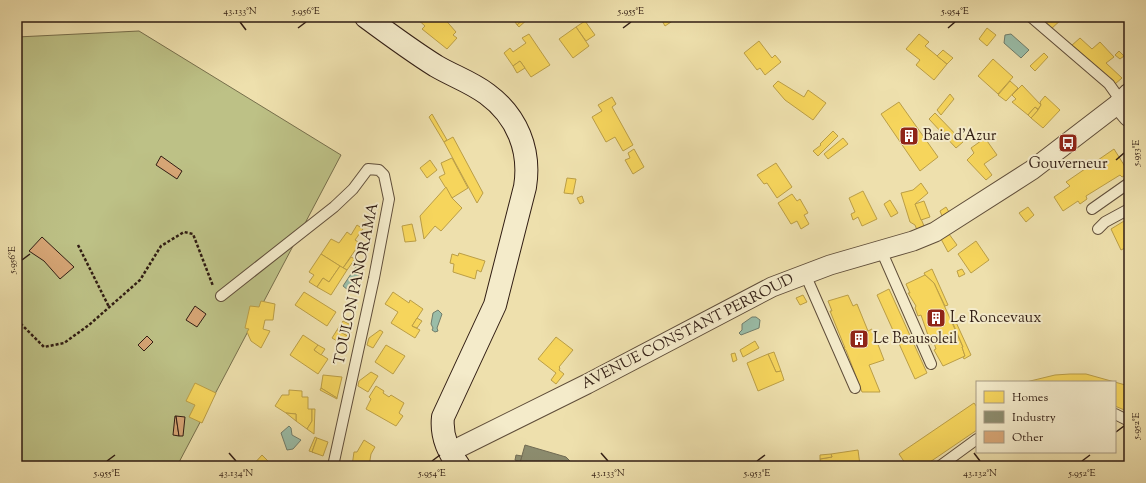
<svg xmlns="http://www.w3.org/2000/svg" width="1146" height="483" font-family="'Sorts Mill Goudy',serif">
	<rect width="100%" height="100%" fill="#eee0ad"/>
	<filter id="stains"><feTurbulence type="fractalNoise" baseFrequency=".005" numOctaves="4"/><feColorMatrix values="0 0 0 0 .2 0 0 0 0 .09 0 0 0 0 .02 0 0 0 .5 -.17"/></filter>
	<radialGradient id="worn" r=".72"><stop offset=".6" stop-color="#630" stop-opacity="0"/><stop offset="1" stop-color="#630" stop-opacity=".3"/></radialGradient>
	<path fill="#bdc186" stroke="#776f4c" d="M 139,31 L 341,155 L 177,466 L 17,466 L 17,37 Z"/>
	<g fill="#9abda8" stroke="#707d6c">
		<path d="M 1011,34 L 1029,50 L 1021,58 L 1004,43 L 1005,35 Z"/>
		<path d="M 361,264 L 363,270 L 348,290 L 343,286 L 357,265 Z"/>
		<path d="M 438,310 L 442,314 L 437,328 L 438,331 L 435,332 L 432,330 L 433,328 L 431,324 L 433,313 Z"/>
		<path d="M 752,317 L 756,317 L 760,320 L 759,328 L 741,335 L 739,333 L 742,330 L 742,324 Z"/>
		<path d="M 289,426 L 291,428 L 292,435 L 301,440 L 293,449 L 287,450 L 281,433 Z"/>
	</g>
	<g fill="#f6d55c" stroke="#bb9e46">
		<path d="M 415,17 L 443,17 L 456,32 L 453,35 L 457,38 L 447,49 L 422,29 L 425,26 Z"/>
		<path d="M 512,17 L 526,17 L 517,25 Z"/>
		<path d="M 526,17 L 529,18 L 519,27 L 517,25 Z"/>
		<path d="M 660,17 L 672,17 L 674,20 L 665,26 Z"/>
		<path d="M 1036,17 L 1064,17 L 1050,30 Z"/>
		<path d="M 585,21 L 595,35 L 586,41 L 576,27 Z"/>
		<path d="M 576,27 L 589,46 L 573,58 L 559,39 Z"/>
		<path d="M 987,28 L 996,35 L 987,46 L 979,39 Z"/>
		<path d="M 529,34 L 550,65 L 531,77 L 520,61 L 513,66 L 504,53 L 510,48 L 513,52 L 526,43 L 522,38 Z"/>
		<path d="M 919,34 L 929,42 L 925,46 L 947,64 L 934,80 L 916,65 L 920,60 L 906,49 Z"/>
		<path d="M 1080,38 L 1092,49 L 1100,42 L 1114,57 L 1106,63 L 1122,78 L 1115,84 L 1071,46 Z"/>
		<path d="M 759,41 L 772,58 L 775,55 L 781,62 L 765,75 L 760,68 L 757,70 L 744,53 Z"/>
		<path d="M 943,50 L 953,58 L 947,64 L 937,56 Z"/>
		<path d="M 1119,51 L 1124,56 L 1120,59 L 1115,55 Z"/>
		<path d="M 1044,53 L 1048,57 L 1035,71 L 1030,66 Z"/>
		<path d="M 993,59 L 1013,77 L 998,94 L 978,76 Z"/>
		<path d="M 520,61 L 525,68 L 517,73 L 513,66 Z"/>
		<path d="M 778,81 L 804,97 L 808,90 L 826,103 L 813,120 L 785,100 L 773,86 Z"/>
		<path d="M 1010,81 L 1018,88 L 1006,101 L 998,95 Z"/>
		<path d="M 1022,85 L 1041,105 L 1038,109 L 1035,107 L 1028,115 L 1012,102 L 1016,99 L 1012,95 Z"/>
		<path d="M 950,94 L 954,99 L 941,115 L 937,110 Z"/>
		<path d="M 1045,96 L 1060,110 L 1043,128 L 1031,118 L 1038,110 L 1041,105 L 1040,102 Z"/>
		<path d="M 612,97 L 616,104 L 612,107 L 633,145 L 623,151 L 615,137 L 606,142 L 592,117 L 602,111 L 598,105 Z"/>
		<path d="M 899,102 L 938,157 L 920,171 L 881,114 Z"/>
		<path d="M 1035,107 L 1038,110 L 1031,118 L 1028,115 Z"/>
		<path d="M 935,113 L 963,142 L 956,148 L 929,119 Z"/>
		<path d="M 432,114 L 447,140 L 444,142 L 429,117 Z"/>
		<path d="M 833,131 L 838,136 L 818,156 L 813,151 L 821,145 L 820,144 Z"/>
		<path d="M 453,137 L 483,193 L 477,203 L 444,142 Z"/>
		<path d="M 843,138 L 848,144 L 828,159 L 824,154 Z"/>
		<path d="M 985,138 L 997,155 L 984,164 L 992,175 L 986,180 L 967,160 L 974,153 L 971,148 Z"/>
		<path d="M 634,149 L 644,167 L 633,174 L 625,160 L 630,158 L 628,153 Z"/>
		<path d="M 1114,149 L 1129,173 L 1122,177 L 1120,175 L 1086,196 L 1087,199 L 1080,204 L 1078,201 L 1063,211 L 1054,197 L 1070,186 L 1066,182 Z"/>
		<path d="M 452,158 L 468,188 L 452,198 L 439,177 L 445,174 L 441,163 Z"/>
		<path d="M 430,160 L 437,170 L 427,178 L 420,168 Z"/>
		<path d="M 776,163 L 792,187 L 777,198 L 767,183 L 764,184 L 757,175 Z"/>
		<path d="M 567,178 L 576,179 L 573,194 L 564,193 Z"/>
		<path d="M 921,183 L 928,193 L 915,204 L 924,226 L 917,230 L 915,225 L 910,222 L 901,193 L 913,190 Z"/>
		<path d="M 446,187 L 452,198 L 462,208 L 441,231 L 435,226 L 424,239 L 420,216 Z"/>
		<path d="M 863,191 L 877,219 L 862,226 L 858,217 L 853,220 L 851,214 L 855,212 L 849,198 Z"/>
		<path d="M 792,194 L 797,201 L 800,199 L 808,213 L 804,215 L 809,224 L 801,229 L 797,221 L 791,224 L 778,203 Z"/>
		<path d="M 582,196 L 584,202 L 580,204 L 577,198 Z"/>
		<path d="M 890,200 L 898,213 L 891,217 L 884,204 Z"/>
		<path d="M 924,201 L 930,217 L 921,220 L 915,204 Z"/>
		<path d="M 946,207 L 949,212 L 942,216 L 940,211 Z"/>
		<path d="M 1028,207 L 1034,215 L 1026,222 L 1019,213 Z"/>
		<path d="M 1129,218 L 1129,246 L 1121,250 L 1111,229 Z"/>
		<path d="M 412,224 L 416,241 L 405,242 L 402,226 Z"/>
		<path d="M 357,225 L 363,229 L 355,240 L 360,243 L 343,268 L 321,254 L 331,239 L 339,243 L 347,232 L 351,235 Z"/>
		<path d="M 949,234 L 957,245 L 948,252 L 941,239 Z"/>
		<path d="M 976,241 L 989,260 L 971,273 L 958,254 Z"/>
		<path d="M 459,253 L 485,261 L 481,272 L 477,270 L 475,279 L 453,272 L 454,264 L 450,263 L 452,254 L 458,256 Z"/>
		<path d="M 321,254 L 340,266 L 329,282 L 323,278 L 317,287 L 309,282 L 314,275 L 309,272 Z"/>
		<path d="M 351,257 L 355,259 L 347,270 L 343,268 Z"/>
		<path d="M 340,266 L 347,270 L 331,295 L 317,287 L 323,278 L 329,282 Z"/>
		<path d="M 932,269 L 948,305 L 945,306 L 934,283 L 925,275 L 924,273 Z"/>
		<path d="M 962,269 L 965,274 L 959,277 L 957,271 Z"/>
		<path d="M 925,275 L 934,283 L 963,347 L 962,347 L 965,356 L 943,366 L 934,350 L 936,349 L 934,343 L 931,344 L 921,315 L 918,316 L 915,308 L 916,306 L 908,293 L 910,293 L 906,284 Z"/>
		<path d="M 889,289 L 927,373 L 915,379 L 877,295 Z"/>
		<path d="M 304,292 L 336,312 L 327,326 L 295,305 Z"/>
		<path d="M 393,292 L 409,303 L 410,300 L 423,309 L 412,326 L 420,330 L 415,338 L 391,323 L 398,312 L 385,304 Z"/>
		<path d="M 803,295 L 807,302 L 800,305 L 796,298 Z"/>
		<path d="M 848,295 L 853,306 L 857,304 L 868,331 L 872,329 L 884,360 L 869,365 L 880,392 L 862,392 L 846,350 L 843,348 L 845,348 L 830,311 L 832,311 L 828,301 Z"/>
		<path d="M 261,301 L 275,304 L 273,320 L 265,320 L 263,329 L 270,331 L 261,348 L 251,341 L 247,332 L 249,329 L 245,328 L 250,306 L 259,307 Z"/>
		<path d="M 417,318 L 422,321 L 417,328 L 412,326 Z"/>
		<path d="M 955,320 L 971,355 L 964,359 L 963,357 L 965,356 L 962,347 L 963,347 L 952,321 Z"/>
		<path d="M 343,321 L 353,326 L 349,337 L 337,330 Z"/>
		<path d="M 337,330 L 349,337 L 344,345 L 332,338 Z"/>
		<path d="M 380,330 L 383,332 L 373,348 L 367,345 L 369,338 Z"/>
		<path d="M 303,335 L 318,345 L 314,350 L 328,359 L 318,374 L 290,355 Z"/>
		<path d="M 556,337 L 573,350 L 559,367 L 560,368 L 559,370 L 564,374 L 556,384 L 551,380 L 556,373 L 538,359 Z"/>
		<path d="M 755,341 L 759,348 L 743,357 L 740,350 Z"/>
		<path d="M 318,345 L 325,349 L 321,355 L 314,350 Z"/>
		<path d="M 386,345 L 405,356 L 393,374 L 375,362 Z"/>
		<path d="M 774,352 L 781,371 L 776,372 L 768,354 Z"/>
		<path d="M 735,353 L 737,360 L 733,362 L 731,354 Z"/>
		<path d="M 768,354 L 776,372 L 781,371 L 784,380 L 758,391 L 747,363 Z"/>
		<path d="M 371,372 L 378,376 L 368,392 L 358,386 L 359,381 Z"/>
		<path d="M 1070,374 L 1086,374 L 1129,386 L 1129,412 L 1115,406 L 1115,382 L 1026,382 L 1055,375 Z"/>
		<path d="M 323,375 L 342,377 L 337,398 L 321,388 Z"/>
		<path d="M 195,383 L 216,393 L 202,423 L 189,417 L 195,405 L 186,401 Z"/>
		<path d="M 376,386 L 384,391 L 383,393 L 389,397 L 391,395 L 404,403 L 399,413 L 403,416 L 396,426 L 366,409 L 371,399 L 369,397 Z"/>
		<path d="M 321,388 L 337,398 L 337,399 L 320,390 Z"/>
		<path d="M 289,390 L 302,391 L 302,397 L 308,397 L 308,409 L 312,409 L 312,421 L 307,429 L 296,421 L 296,414 L 286,413 L 275,406 L 282,395 L 289,395 Z"/>
		<path d="M 974,403 L 977,407 L 977,430 L 924,466 L 907,466 L 899,454 Z"/>
		<path d="M 312,409 L 315,409 L 314,434 L 307,429 L 312,421 Z"/>
		<path d="M 286,413 L 296,414 L 296,421 Z"/>
		<path d="M 315,437 L 317,438 L 312,452 L 316,453 L 309,451 Z"/>
		<path d="M 317,438 L 328,442 L 323,456 L 312,452 Z"/>
		<path d="M 364,440 L 375,447 L 371,454 L 369,466 L 352,466 L 354,452 L 357,452 Z"/>
		<path d="M 858,450 L 860,465 L 821,466 L 820,459 L 832,457 L 831,454 Z"/>
		<path d="M 831,454 L 832,457 L 820,459 L 820,455 Z"/>
		<path d="M 262,455 L 273,466 L 252,466 Z"/>
	</g>
	<g fill="#8c8c6e" stroke="#716b53">
		<path d="M 525,445 L 566,457 L 572,463 L 571,466 L 519,466 Z"/>
		<path d="M 516,455 L 522,456 L 520,462 L 515,460 Z"/>
	</g>
	<g fill="#d7a676" stroke="#311d13">
		<path d="M 161,156 L 182,171 L 177,179 L 156,165 Z"/>
		<path d="M 42,237 L 74,267 L 60,279 L 44,261 L 29,251 Z"/>
		<path d="M 195,306 L 206,314 L 197,327 L 186,320 Z"/>
		<path d="M 147,336 L 153,342 L 144,351 L 138,345 Z"/>
		<path d="M 175,416 L 176,416 L 179,436 L 173,435 Z"/>
		<path d="M 176,416 L 185,417 L 183,436 L 179,436 Z"/>
	</g>
	<g fill="none" stroke-linecap="round" stroke-linejoin="round">
		<defs>
			<g id="service">
				<path d="M 1031,17 L 1109,84 L 1121,101"/>
				<path d="M 1092,209 L 1129,183"/>
				<path d="M 1098,229 L 1105,222 L 1129,209"/>
				<path d="M 881,250 L 931,364"/>
				<path d="M 805,274 L 855,388"/>
				<path d="M 221,296 L 334,207 L 353,189 L 368,169 L 379,170 L 384,175 L 389,199 L 374,278 L 333,466"/>
				<path d="M 1115,414 L 1129,421"/>
				<path d="M 940,466 L 977,439"/>
			</g>
			<g id="minor">
				<path d="M 1118,104 L 1129,117"/>
				<path d="M 450,452 L 587,384 L 772,287 L 830,265 L 913,241 L 935,232 L 1032,170 L 1118,104 L 1129,93"/>
			</g>
			<path id="secondary" d="M 366,17 C 389,34 412,51 436,66 C 453,76 471,82 487,94 C 517,116 531,150 525,187 L 495,305 L 443,417 C 441,435 448,452 459,466"/>
		</defs>
		<use href="#service" stroke="#604e3a" stroke-width="12"/>
		<use href="#minor" stroke="#604e3a" stroke-width="21"/>
		<use href="#secondary" stroke="#311d13" stroke-width="24"/>
		<g stroke="#311d13" stroke-width="2.5" stroke-dasharray="3 2" stroke-linecap="butt">
			<path d="M 78,245 L 109,307"/>
			<path d="M 17,320 L 44,347 L 64,343 L 89,325 L 140,280 L 161,246 L 184,232 L 193,234 L 213,286"/>
		</g>
		<use href="#service" stroke="#f4ebca" stroke-width="10"/>
		<use href="#minor" stroke="#f4ebca" stroke-width="19"/>
		<use href="#secondary" stroke="#f4ebca" stroke-width="22"/>
	</g>
	<path fill="none" stroke="#311d13" stroke-width="1.5" d="M 240,22 L 246,30M 298,28 L 306,22M 623,28 L 631,22M 948,28 L 955,22M 1116,160 L 1124,153M 22,260 L 30,254M 1116,432 L 1124,426M 229,453 L 236,461M 601,453 L 608,461M 974,453 L 980,461M 107,461 L 115,455M 432,461 L 440,455M 757,461 L 765,455M 1082,461 L 1090,455"/>
	<defs>
		<symbol id="building-square" viewBox="-11 -11 22 22"><rect x="-9" y="-9" width="18" height="18" rx="4" fill="#8f2418" stroke="#f4ebca"/><path d="M-4-6H4V6H1V3H-1V6H-4ZM-2.5-4.3h1.7v1.8h-1.7ZM.8-4.3h1.7v1.8H.8ZM-2.5-1h1.7V.8h-1.7ZM.8-1h1.7V.8H.8Z" fill="#fff"/></symbol>
		<symbol id="bus-square" viewBox="-11 -11 22 22"><rect x="-9" y="-9" width="18" height="18" rx="4" fill="#8f2418" stroke="#f4ebca"/><path d="M-5-6H5V4H4V6H2V4H-2V6H-4V4H-5ZM-3.5-4V0h7V-4ZM-3.5 1.2v1.5H-2V1.2ZM2 1.2v1.5H3.5V1.2Z" fill="#fff"/></symbol>
	</defs>
	<g fill-rule="evenodd">
		<use href="#building-square" x="898" y="125" width="22" height="22"/>
		<use href="#bus-square" x="1057" y="132" width="22" height="22"/>
		<use href="#building-square" x="925" y="307" width="22" height="22"/>
		<use href="#building-square" x="848" y="328" width="22" height="22"/>
	</g>
	<g text-anchor="middle" dominant-baseline="central" stroke-width="4" stroke-linejoin="round" paint-order="stroke">
		<g font-size="15" fill="#311d13" stroke="#f4ebca" text-anchor="start">
			<text x="923" y="136">Baie d’Azur</text>
			<text x="1068" y="164" text-anchor="middle">Gouverneur</text>
			<text x="950" y="318">Le Roncevaux</text>
			<text x="873" y="339">Le Beausoleil</text>
		</g>
		<g font-size="15" fill="#311d13" stroke="#f4ebca">
			<text transform="translate(357 284) rotate(-78)">TOULON PANORAMA</text>
			<text transform="translate(688 332) rotate(-27)">AVENUE CONSTANT PERROUD</text>
		</g>
	</g>
	<rect width="1146" height="483" fill="none" stroke="#eee0ad" stroke-width="44"/>
	<rect x="976" y="381" width="140" height="72" fill="#f4ebca" stroke="#a69981"/>
	<rect x="984" y="391" width="20" height="12" fill="#f6d55c" stroke="#a69981"/>
	<text x="1012" y="401" font-size="12" fill="#311d13">Homes</text>
	<rect x="984" y="411" width="20" height="12" fill="#8c8c6e" stroke="#a69981"/>
	<text x="1012" y="421" font-size="12" fill="#311d13">Industry</text>
	<rect x="984" y="431" width="20" height="12" fill="#d7a676" stroke="#a69981"/>
	<text x="1012" y="441" font-size="12" fill="#311d13">Other</text>
	<rect x="22" y="22" width="1102" height="439" fill="none" stroke="#311d13" stroke-width="1.5"/>
	<g font-size="10" text-anchor="middle" fill="#311d13">
		<text x="240" y="14">43.133°N</text>
		<text x="306" y="14">5.956°E</text>
		<text x="631" y="14">5.955°E</text>
		<text x="955" y="14">5.954°E</text>
		<text transform="translate(1135 153) rotate(-90)" y="4">5.953°E</text>
		<text transform="translate(11 260) rotate(-90)" y="4">5.956°E</text>
		<text transform="translate(1135 426) rotate(-90)" y="4">5.952°E</text>
		<text x="107" y="476">5.955°E</text>
		<text x="236" y="476">43.134°N</text>
		<text x="432" y="476">5.954°E</text>
		<text x="608" y="476">43.133°N</text>
		<text x="757" y="476">5.953°E</text>
		<text x="980" y="476">43.132°N</text>
		<text x="1082" y="476">5.952°E</text>
	</g>
	<rect width="100%" height="100%" filter="url(#stains)"/>
	<rect width="100%" height="100%" fill="url(#worn)"/>
</svg>
